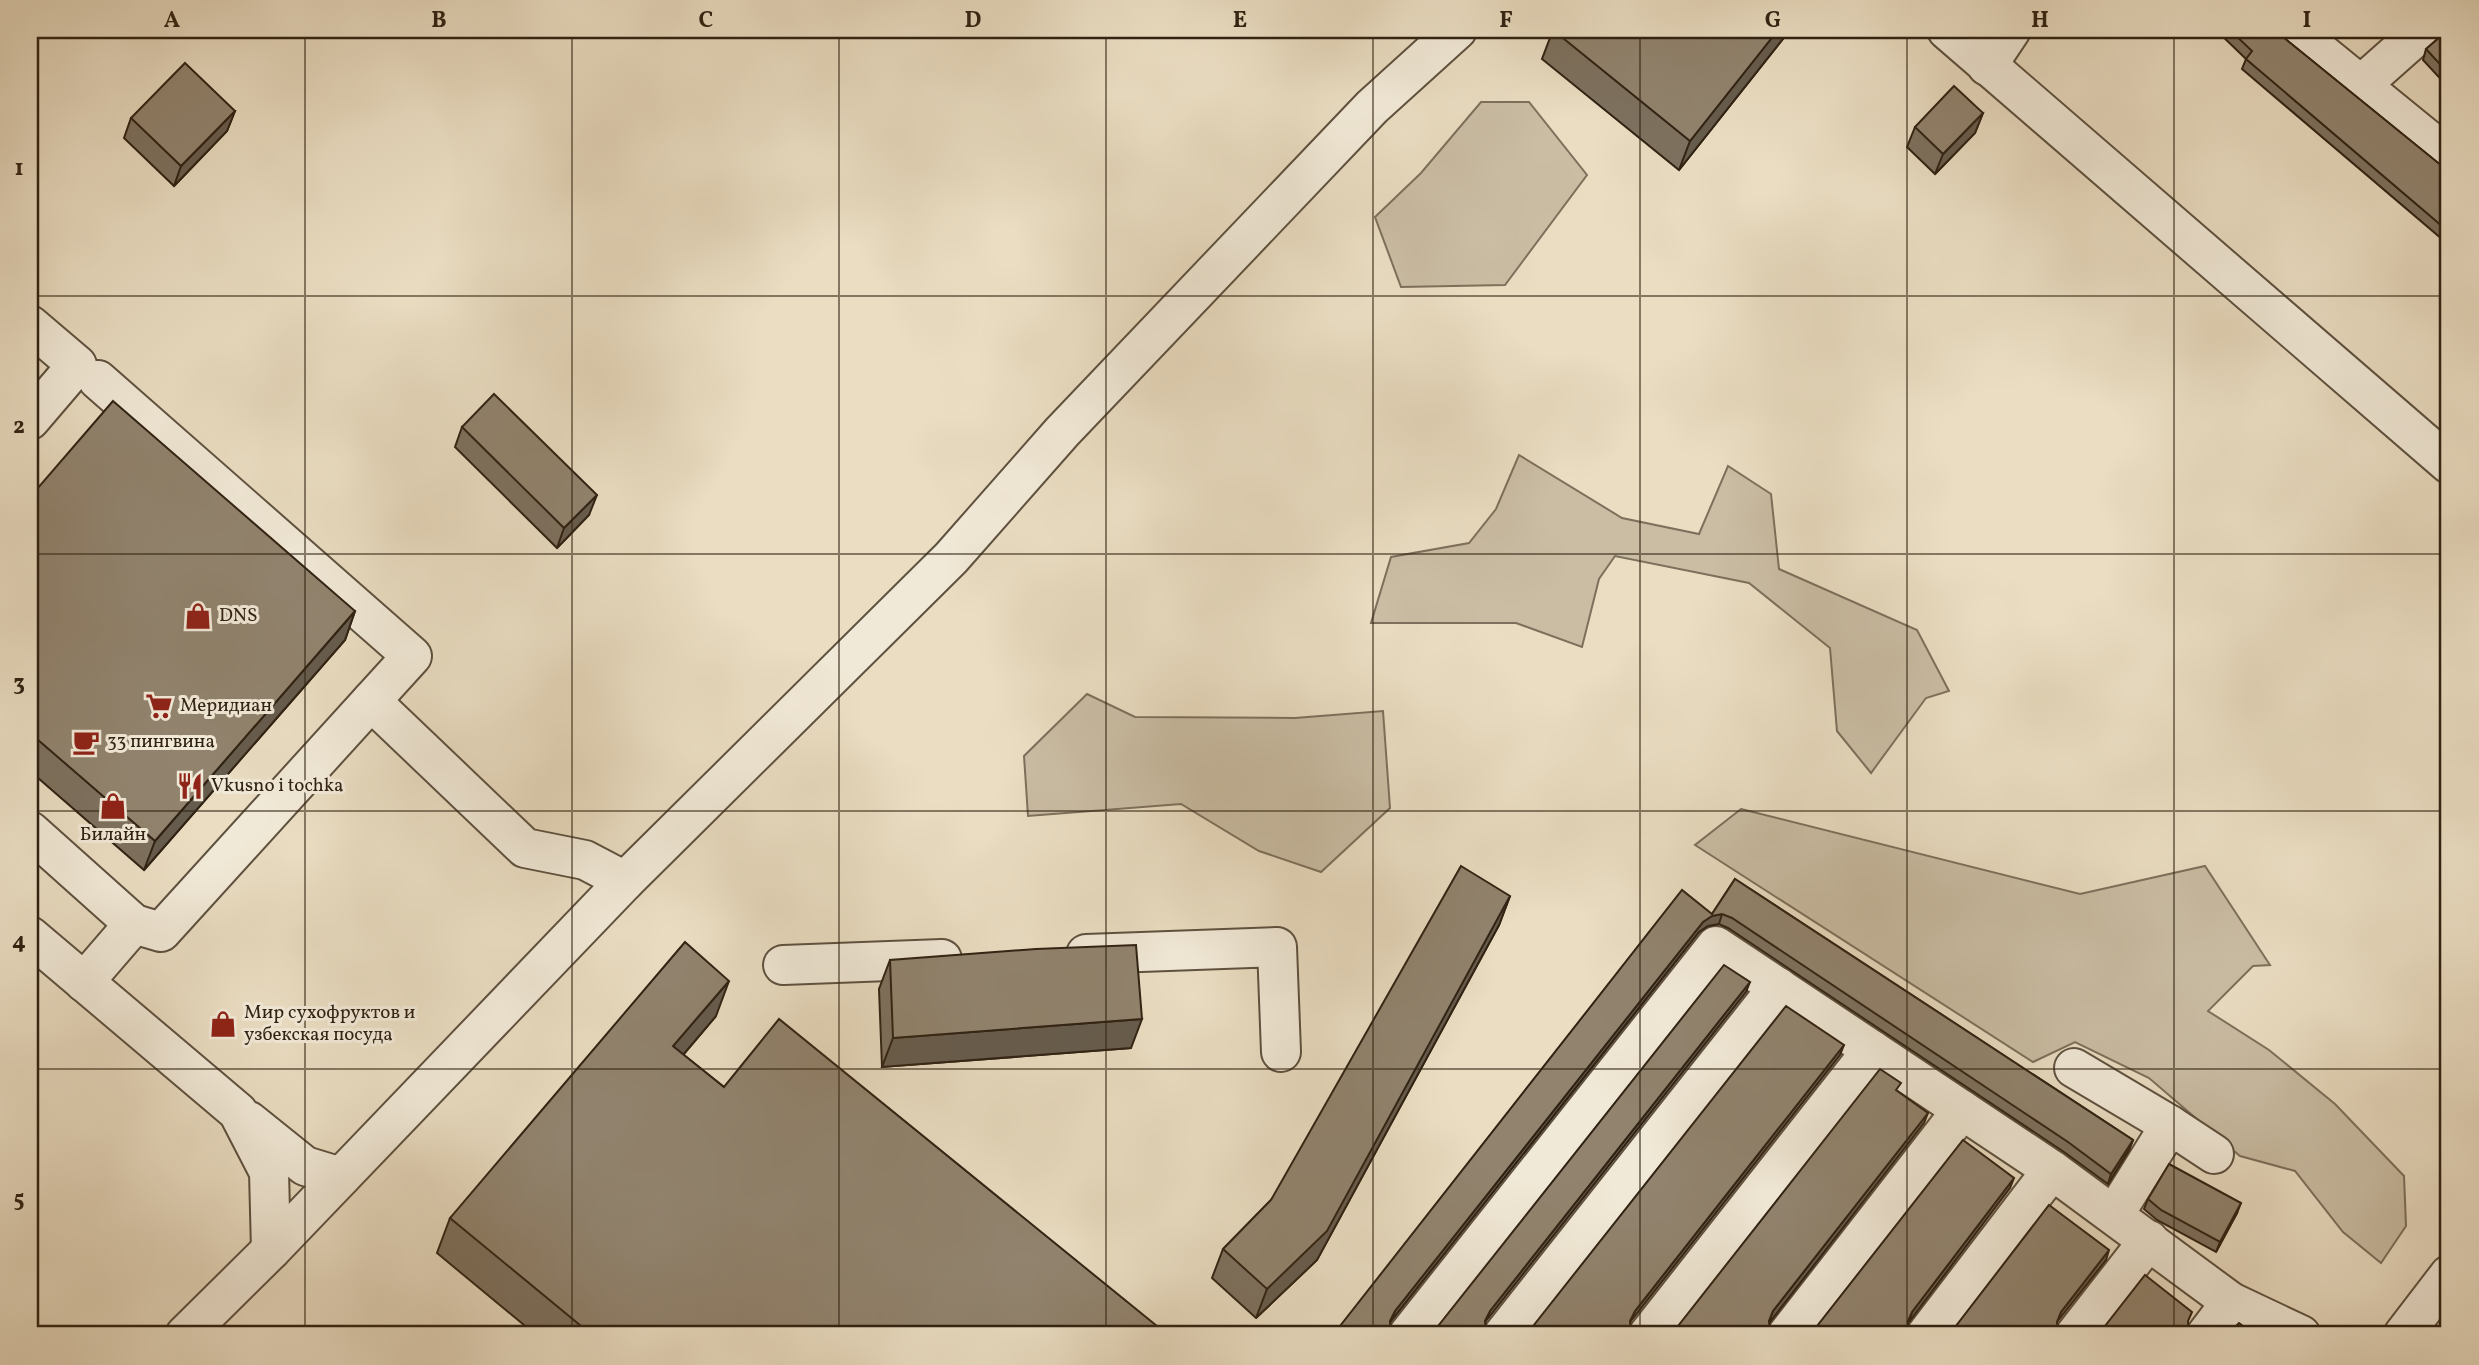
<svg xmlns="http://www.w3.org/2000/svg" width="2479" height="1365" font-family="Vollkorn,serif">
	<rect width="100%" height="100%" fill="#eaddc2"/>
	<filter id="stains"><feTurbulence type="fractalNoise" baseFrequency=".00286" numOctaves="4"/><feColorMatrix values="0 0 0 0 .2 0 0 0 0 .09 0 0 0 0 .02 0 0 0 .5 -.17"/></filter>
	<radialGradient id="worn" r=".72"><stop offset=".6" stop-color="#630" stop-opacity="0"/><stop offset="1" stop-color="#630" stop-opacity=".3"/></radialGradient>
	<g fill="#cabda4" stroke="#7d705c" stroke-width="2">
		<path d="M 1481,102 L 1529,102 L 1587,175 L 1505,285 L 1401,287 L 1375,217 L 1421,173 Z"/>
		<path d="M 1519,455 L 1622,518 L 1699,534 L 1728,466 L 1771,494 L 1779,569 L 1917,630 L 1949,691 L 1926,698 L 1871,773 L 1837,731 L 1830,648 L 1749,583 L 1615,556 L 1599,579 L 1582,647 L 1516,623 L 1371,623 L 1391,557 L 1469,543 L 1496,509 Z"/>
		<path d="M 1087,694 L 1135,717 L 1295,718 L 1383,711 L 1390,808 L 1321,872 L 1259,851 L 1181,804 L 1028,816 L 1024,756 Z"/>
		<path d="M 1741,809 L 2080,894 L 2205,866 L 2270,965 L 2253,966 L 2208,1011 L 2269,1050 L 2335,1104 L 2404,1176 L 2406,1226 L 2381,1263 L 2343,1232 L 2295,1171 L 2240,1156 L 2149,1078 L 2075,1042 L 2033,1062 L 1695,845 Z"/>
	</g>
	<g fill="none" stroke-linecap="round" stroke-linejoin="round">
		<defs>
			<g id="minor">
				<path d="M 1947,30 L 2449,464"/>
				<path d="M 2293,30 L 2449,157"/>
				<path d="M 1987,66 L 2011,30"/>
				<path d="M 2361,85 L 2423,30"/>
				<path d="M 30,325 L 77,365 L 30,420"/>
				<path d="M 98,380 L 412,656 L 161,932 L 134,924"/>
				<path d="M 371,701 L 525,848 L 585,860 L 625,881"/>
				<path d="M 30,831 L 134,924 L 84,982"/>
				<path d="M 30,936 L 238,1112 L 269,1172 L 271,1250"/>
				<path d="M 1086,954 L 1277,947 L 1281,1052"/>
				<path d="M 783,965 L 942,959"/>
				<path d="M 2074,1068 L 2170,1125 L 2114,1215"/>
				<path d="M 249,1121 L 305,1166 L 341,1177"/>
				<path d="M 2170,1125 L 2214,1154"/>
				<path d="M 185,1335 L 271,1250 L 625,881 L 951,558 L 1062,432 L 1372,107 L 1457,30"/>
				<path d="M 1408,1335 L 1716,946 L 2052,1170 L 2231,1302 L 2301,1335"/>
				<path d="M 1503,1335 L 1778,987"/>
				<path d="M 1648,1335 L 1872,1050"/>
				<path d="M 1787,1335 L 1962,1110"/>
				<path d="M 1926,1335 L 2052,1170"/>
				<path d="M 2075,1335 L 2149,1240"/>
				<path d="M 2206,1335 L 2231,1302"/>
				<path d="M 2403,1335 L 2449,1275"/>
			</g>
		</defs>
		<use href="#minor" stroke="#5e513f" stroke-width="42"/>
		<path stroke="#302213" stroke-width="4.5" stroke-dasharray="5 3.5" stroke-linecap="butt" d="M 477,1335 L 483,1327"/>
		<use href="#minor" stroke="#f1e9d7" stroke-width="38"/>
	</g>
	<g fill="#7d715f" stroke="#302213" stroke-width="2">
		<path d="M 1553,30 L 1790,30 L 1679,170 L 1542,59 Z"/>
		<path d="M 2216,30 L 2278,30 L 2283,37 L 2448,171 L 2449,170 L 2449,245 L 2242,69 L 2246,59 Z"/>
		<path d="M 2444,30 L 2449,30 L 2449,88 L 2423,60 L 2426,49 L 2441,36 Z"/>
		<path d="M 235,111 L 227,131 L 174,186 L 124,138 L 131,118 Z"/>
		<path d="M 1983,113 L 1975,133 L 1935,174 L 1907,147 L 1915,127 Z"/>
		<path d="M 462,427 L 589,515 L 557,548 L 455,447 Z"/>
		<path d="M 30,497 L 355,611 L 345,640 L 144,870 L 30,771 Z"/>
		<path d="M 1735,879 L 2133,1140 L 2129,1150 L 2108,1184 L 2064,1152 L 1728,928 L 1719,924 L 1708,926 L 1699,932 L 1391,1321 L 1333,1335 L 1712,914 Z"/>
		<path d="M 1510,896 L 1499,925 L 1317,1260 L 1256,1318 L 1212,1278 L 1223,1249 L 1271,1200 Z"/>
		<path d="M 890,960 L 1131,1048 L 882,1067 L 879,989 Z"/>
		<path d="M 716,1016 L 683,1055 L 724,1087 L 1168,1335 L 536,1335 L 437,1253 L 450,1218 Z"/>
		<path d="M 2148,1199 L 2237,1213 L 2216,1252 L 2157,1220 L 2144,1209 Z"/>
	</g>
	<g fill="#665c4d" stroke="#302213" stroke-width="2">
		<path d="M 1778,30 L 1790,30 L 1679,170 L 1690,141 Z"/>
		<path d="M 235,111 L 227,131 L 174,186 L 181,166 Z"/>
		<path d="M 1983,113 L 1975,133 L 1935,174 L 1943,154 Z"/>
		<path d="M 597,495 L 589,515 L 557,548 L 564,528 Z"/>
		<path d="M 355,611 L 345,640 L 144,870 L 155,841 Z"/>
		<path d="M 1510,896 L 1499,925 L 1317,1260 L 1256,1318 L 1267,1289 Z"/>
		<path d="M 1722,914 L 1719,924 L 1708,926 L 1699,932 L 1391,1321 L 1387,1331 L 1395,1311 L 1703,922 L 1712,916 Z"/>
		<path d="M 729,981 L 716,1016 L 660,1082 L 673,1046 Z"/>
		<path d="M 1750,982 L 1746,992 L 1486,1321 L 1482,1331 L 1490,1311 Z"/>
		<path d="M 1142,1019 L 1131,1048 L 882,1067 L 893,1038 Z"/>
		<path d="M 1844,1045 L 1840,1055 L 1631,1321 L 1627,1331 L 1635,1311 Z"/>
		<path d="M 1928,1113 L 1924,1123 L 1770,1322 L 1766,1331 L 1773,1311 Z"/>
		<path d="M 2133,1140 L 2129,1150 L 2108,1184 L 2111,1174 Z"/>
		<path d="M 2014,1178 L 2010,1188 L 1909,1322 L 1912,1312 Z"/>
		<path d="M 2241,1203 L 2237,1213 L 2216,1252 L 2220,1242 Z"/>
		<path d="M 2109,1250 L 2106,1260 L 2057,1322 L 2061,1312 Z"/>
	</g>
	<g fill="#91836e" stroke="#302213" stroke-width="2">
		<path d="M 1553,30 L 1778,30 L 1690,141 Z"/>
		<path d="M 2230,30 L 2278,30 L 2283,37 L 2448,171 L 2449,170 L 2449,232 L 2246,59 L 2252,51 Z"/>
		<path d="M 2445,30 L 2449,30 L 2449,74 L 2426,49 L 2441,36 Z"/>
		<path d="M 185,63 L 235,111 L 181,166 L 131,118 Z"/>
		<path d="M 1954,86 L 1983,113 L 1943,154 L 1915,127 Z"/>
		<path d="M 494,394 L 597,495 L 564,528 L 462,427 Z"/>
		<path d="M 113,401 L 355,611 L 155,841 L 30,733 L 30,497 Z"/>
		<path d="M 1461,866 L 1510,896 L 1327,1231 L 1267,1289 L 1223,1249 L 1271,1200 Z"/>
		<path d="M 1735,879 L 2133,1140 L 2111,1174 L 2068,1142 L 1732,918 L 1722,914 L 1712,916 L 1703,922 L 1395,1311 L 1390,1321 L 1391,1332 L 1393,1335 L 1333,1335 L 1682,890 L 1712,914 Z"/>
		<path d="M 685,942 L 729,981 L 673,1046 L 724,1087 L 779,1019 L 1168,1335 L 592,1335 L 450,1218 Z"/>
		<path d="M 1136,945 L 1142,1019 L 893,1038 L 890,960 L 1036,949 Z"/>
		<path d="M 1724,965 L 1750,982 L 1490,1311 L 1485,1321 L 1486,1332 L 1488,1335 L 1431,1335 Z"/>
		<path d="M 1786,1006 L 1844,1045 L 1635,1311 L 1630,1321 L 1631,1332 L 1633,1335 L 1526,1335 Z"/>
		<path d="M 1880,1069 L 1901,1083 L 1896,1090 L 1928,1113 L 1773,1311 L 1769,1321 L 1770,1332 L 1772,1335 L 1671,1335 Z"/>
		<path d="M 1963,1140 L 2014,1178 L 1912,1312 L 1908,1321 L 1909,1333 L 1911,1335 L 1810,1335 Z"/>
		<path d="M 2169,1164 L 2241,1203 L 2220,1242 L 2161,1210 L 2148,1199 Z"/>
		<path d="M 2049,1205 L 2109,1250 L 2061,1312 L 2057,1322 L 2058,1332 L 2060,1335 L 1949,1335 Z"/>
		<path d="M 2145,1275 L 2192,1312 L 2188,1321 L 2189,1333 L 2191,1335 L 2098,1335 Z"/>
		<path d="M 2239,1323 L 2255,1335 L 2227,1335 Z"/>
	</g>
	<path fill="none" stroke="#302213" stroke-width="2" stroke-opacity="0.55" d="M 305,30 L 305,1335M 572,30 L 572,1335M 839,30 L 839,1335M 1106,30 L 1106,1335M 1373,30 L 1373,1335M 1640,30 L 1640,1335M 1907,30 L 1907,1335M 2174,30 L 2174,1335M 30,296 L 2449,296M 30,554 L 2449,554M 30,811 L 2449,811M 30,1069 L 2449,1069"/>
	<defs>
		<symbol id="shop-bare" viewBox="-9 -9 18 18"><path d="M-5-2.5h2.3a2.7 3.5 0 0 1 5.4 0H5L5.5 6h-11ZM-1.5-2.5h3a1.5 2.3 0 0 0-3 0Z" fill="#8f2418" stroke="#f1e9d7" stroke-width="2.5" paint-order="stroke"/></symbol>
		<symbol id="supermarket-bare" viewBox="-9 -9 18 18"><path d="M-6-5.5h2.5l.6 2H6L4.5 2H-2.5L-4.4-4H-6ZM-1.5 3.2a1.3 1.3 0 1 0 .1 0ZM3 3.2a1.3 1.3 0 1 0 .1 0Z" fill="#8f2418" stroke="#f1e9d7" stroke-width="2.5" paint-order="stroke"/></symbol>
		<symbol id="cafe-bare" viewBox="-9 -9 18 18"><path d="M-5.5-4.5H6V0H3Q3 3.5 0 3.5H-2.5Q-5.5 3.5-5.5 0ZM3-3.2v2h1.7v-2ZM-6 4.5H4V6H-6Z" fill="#8f2418" stroke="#f1e9d7" stroke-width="2.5" paint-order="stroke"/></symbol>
		<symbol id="restaurant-bare" viewBox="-9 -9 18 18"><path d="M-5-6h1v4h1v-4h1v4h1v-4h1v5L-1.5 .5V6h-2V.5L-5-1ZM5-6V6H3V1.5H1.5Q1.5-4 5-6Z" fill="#8f2418" stroke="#f1e9d7" stroke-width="2.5" paint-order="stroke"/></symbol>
	</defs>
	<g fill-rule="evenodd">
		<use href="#shop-bare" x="179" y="597" width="38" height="38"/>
		<use href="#supermarket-bare" x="140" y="687" width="38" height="38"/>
		<use href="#cafe-bare" x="67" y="723" width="38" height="38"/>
		<use href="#restaurant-bare" x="171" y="767" width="38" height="38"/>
		<use href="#shop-bare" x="94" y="787" width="38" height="38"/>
		<use href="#shop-bare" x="204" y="1005" width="38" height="38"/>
	</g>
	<g text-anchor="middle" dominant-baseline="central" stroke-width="6" stroke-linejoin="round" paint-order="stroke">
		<g font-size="19" fill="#302213" stroke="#f1e9d7" text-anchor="start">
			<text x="219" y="616">DNS</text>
			<text x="180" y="706">Меридиан</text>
			<text x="107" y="742">33 пингвина</text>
			<text x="211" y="786">Vkusno i tochka</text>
			<text x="113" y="835" text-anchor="middle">Билайн</text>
			<text x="244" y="1013">Мир сухофруктов и<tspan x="244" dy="22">узбекская посуда</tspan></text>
		</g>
	</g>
	<rect width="2479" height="1365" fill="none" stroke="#eaddc2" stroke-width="77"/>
	<rect x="38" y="38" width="2402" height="1288" fill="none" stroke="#302213" stroke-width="2.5"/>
	<g font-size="23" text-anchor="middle" font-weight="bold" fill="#302213">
		<text x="172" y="27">A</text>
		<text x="439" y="27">B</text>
		<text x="706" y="27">C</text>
		<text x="973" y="27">D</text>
		<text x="1240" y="27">E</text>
		<text x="1506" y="27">F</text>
		<text x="1773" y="27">G</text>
		<text x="2040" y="27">H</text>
		<text x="2307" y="27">I</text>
		<text x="19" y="175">1</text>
		<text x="19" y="433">2</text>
		<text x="19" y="690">3</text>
		<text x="19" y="948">4</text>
		<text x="19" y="1206">5</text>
	</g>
	<rect width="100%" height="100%" filter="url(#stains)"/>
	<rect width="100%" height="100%" fill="url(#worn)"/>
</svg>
